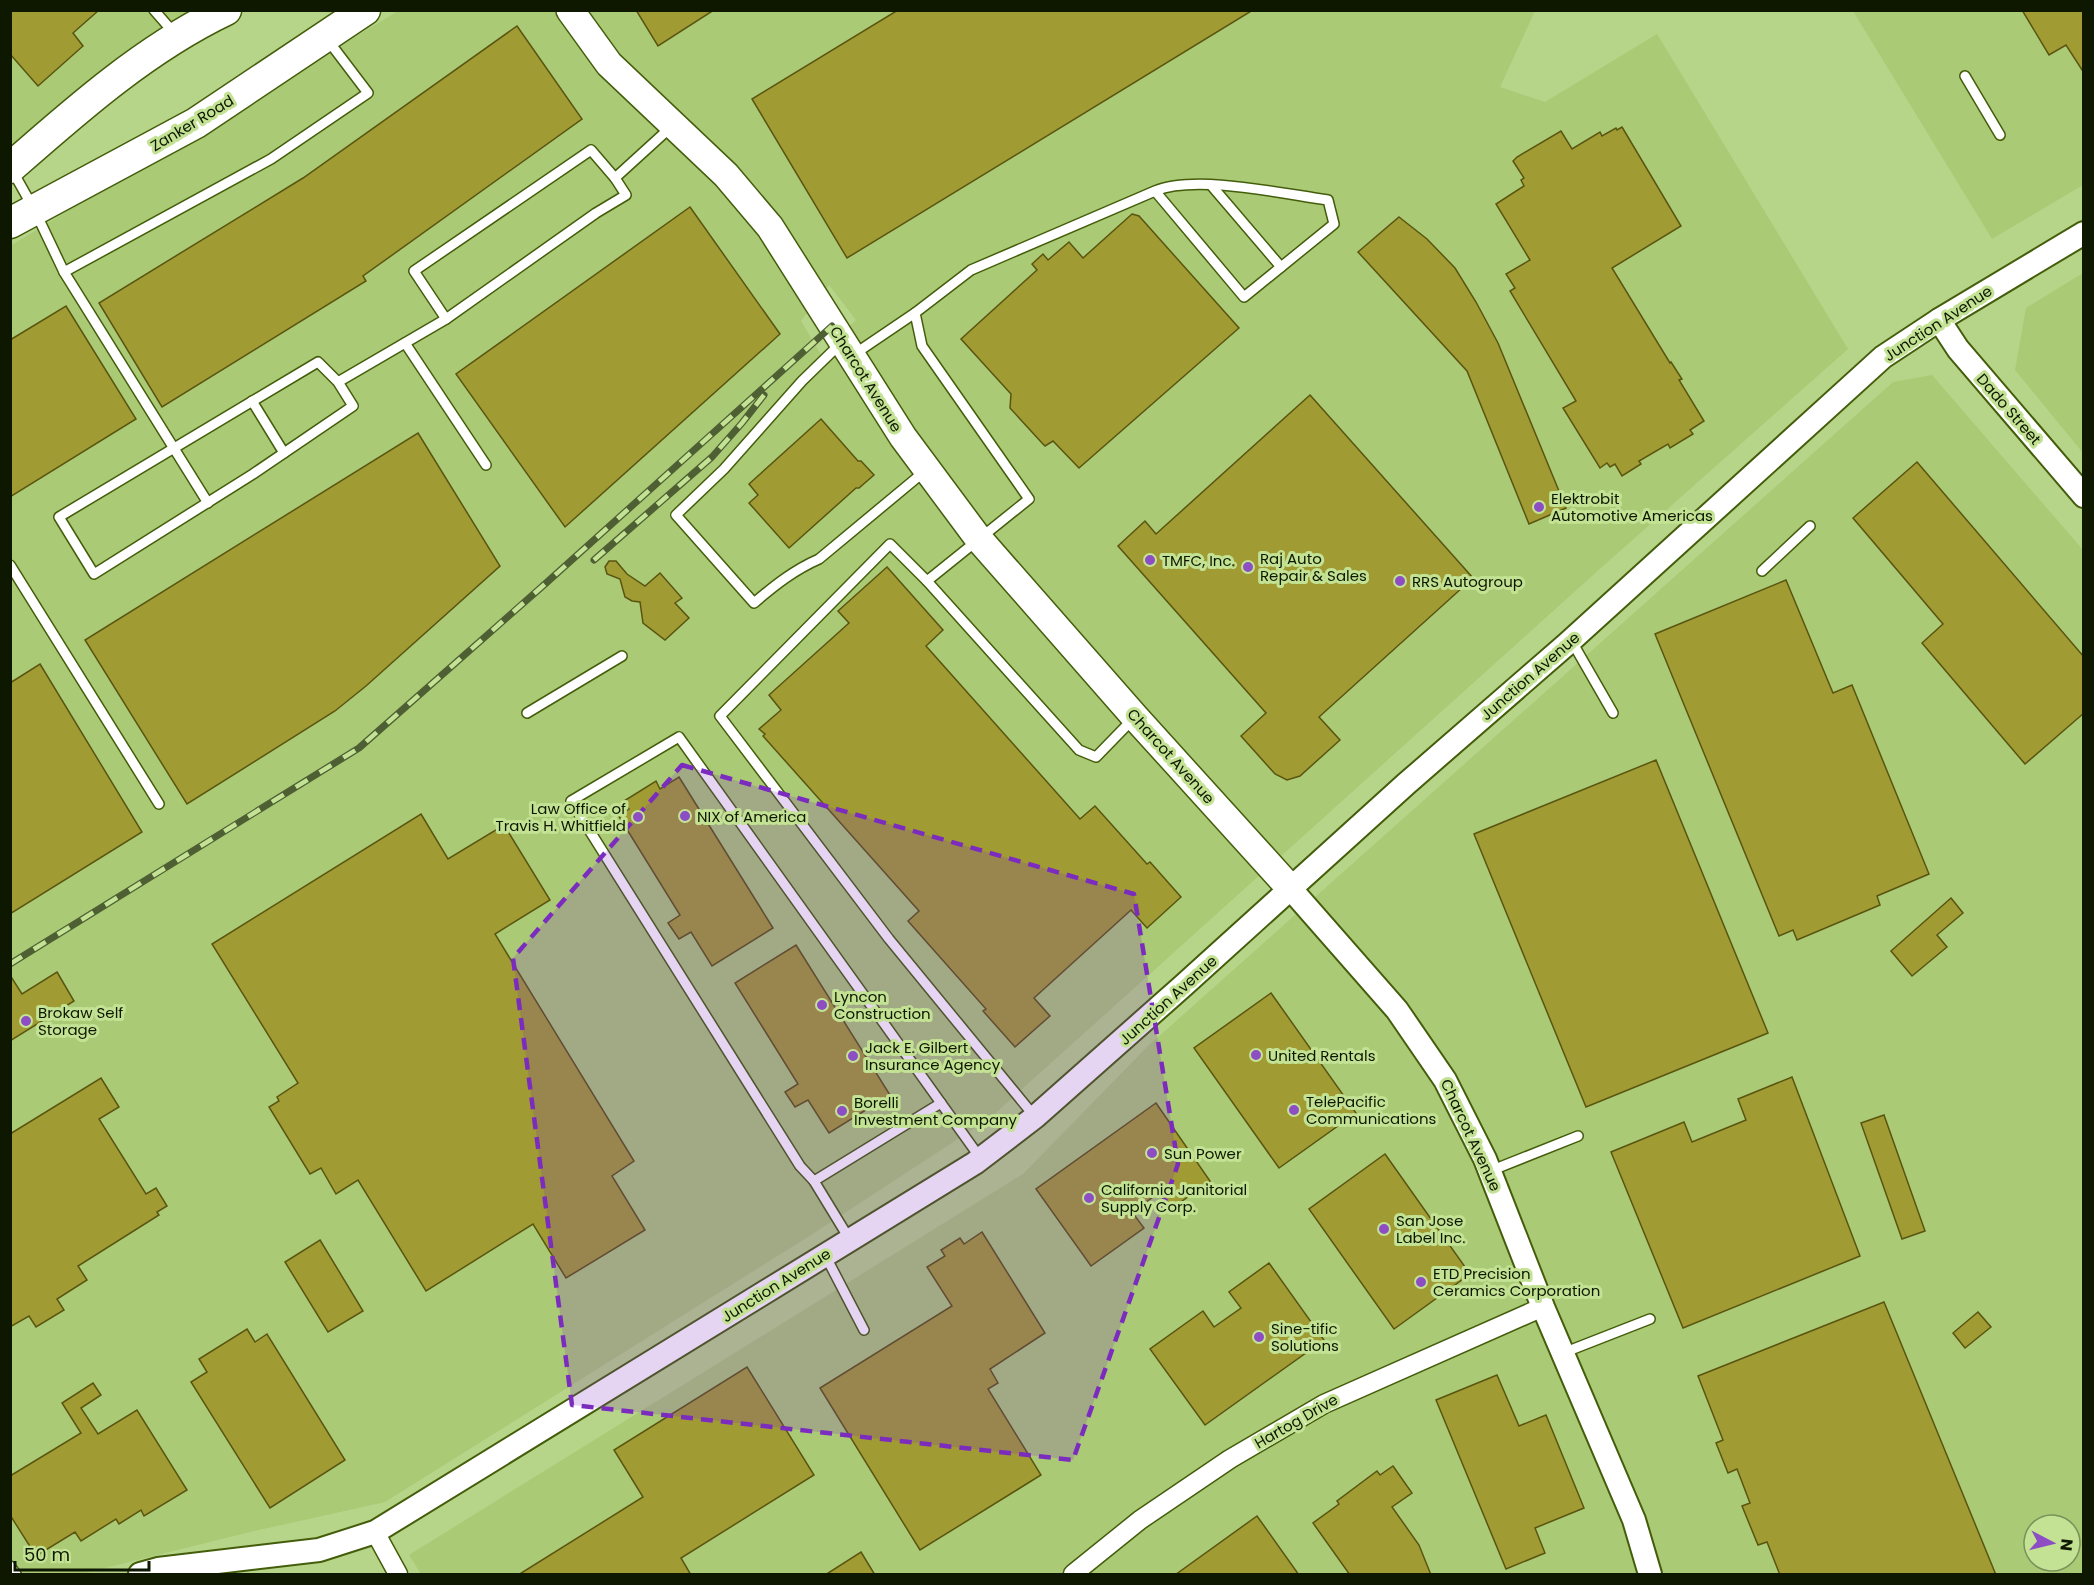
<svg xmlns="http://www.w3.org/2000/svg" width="2094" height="1585" font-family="Poppins,sans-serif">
	<rect width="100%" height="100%" fill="#b7d588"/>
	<g fill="#aaca76" fill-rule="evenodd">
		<path d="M 11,11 L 226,11 L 11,148 Z"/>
		<path d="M 398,11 L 1535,11 L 1500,87 L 1545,102 L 1657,34 L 1848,349 L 1602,567 L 990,1118 L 811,1235 L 385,1502 L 250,1532 L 81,1574 L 11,1574 L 10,246 ZM 829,285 L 856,320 L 821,355 L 801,321 Z"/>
		<path d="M 1853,11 L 2083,11 L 2083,185 L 1992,239 Z"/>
		<path d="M 2083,273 L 2083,453 L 2015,370 L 2026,308 Z"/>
		<path d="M 1932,375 L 2083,550 L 2083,1574 L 421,1574 L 409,1555 L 1023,1174 L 1148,1046 L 1893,382 ZM 2034,1525 L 2070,1525 L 2070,1561 L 2034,1561 Z"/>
	</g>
	<g fill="#a19b33" stroke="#595511" stroke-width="1.5">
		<path d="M 10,10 L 99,10 L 73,33 L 83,46 L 38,86 L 10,54 Z"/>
		<path d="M 636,10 L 714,10 L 658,46 Z"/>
		<path d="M 898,10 L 1253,10 L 847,258 L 752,99 Z"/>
		<path d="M 2022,10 L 2084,10 L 2084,73 L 2066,45 L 2049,55 Z"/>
		<path d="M 517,26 L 582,119 L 363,276 L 366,281 L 162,407 L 99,303 L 303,178 Z"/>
		<path d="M 1622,127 L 1681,226 L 1612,268 L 1670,363 L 1671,362 L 1682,379 L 1679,380 L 1704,421 L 1690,430 L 1693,434 L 1670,448 L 1668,444 L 1639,461 L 1641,464 L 1622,476 L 1615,464 L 1610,467 L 1607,463 L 1600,468 L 1563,408 L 1576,401 L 1510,291 L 1515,288 L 1506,274 L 1530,260 L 1496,204 L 1524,186 L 1521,180 L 1524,178 L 1513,161 L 1517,157 L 1561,131 L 1572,149 L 1600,132 L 1602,136 L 1616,128 L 1617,130 Z"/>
		<path d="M 690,207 L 780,334 L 565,527 L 456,374 Z"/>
		<path d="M 1132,214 L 1139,216 L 1239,328 L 1079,468 L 1053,441 L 1045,446 L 1042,443 L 1010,408 L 1011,394 L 961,339 L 1037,270 L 1032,264 L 1043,254 L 1048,260 L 1069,242 L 1083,258 Z"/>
		<path d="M 1399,217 L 1427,239 L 1455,268 L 1476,302 L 1498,343 L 1566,508 L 1529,524 L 1467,371 L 1358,252 Z"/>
		<path d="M 66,306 L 136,419 L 10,497 L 10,340 Z"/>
		<path d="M 1310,395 L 1473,578 L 1319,717 L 1340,740 L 1300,776 L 1287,780 L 1275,774 L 1241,736 L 1266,713 L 1118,546 L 1145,521 L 1156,534 Z"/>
		<path d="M 821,419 L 858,461 L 861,461 L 874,475 L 859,488 L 856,488 L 789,548 L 749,503 L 758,495 L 749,484 Z"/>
		<path d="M 418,433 L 500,566 L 366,686 L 335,711 L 187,804 L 85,640 Z"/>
		<path d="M 1917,462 L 2084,657 L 2084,713 L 2025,764 L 1922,643 L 1943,624 L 1853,518 Z"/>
		<path d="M 609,561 L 616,561 L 627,574 L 645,586 L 660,573 L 682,598 L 675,603 L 689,618 L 665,640 L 643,623 L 640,602 L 632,601 L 625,597 L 620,579 L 607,574 L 605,567 Z"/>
		<path d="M 887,567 L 943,630 L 926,646 L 1080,819 L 1095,806 L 1147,864 L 1150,862 L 1181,897 L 1147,928 L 1131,910 L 1034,998 L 1050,1016 L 1015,1047 L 983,1011 L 986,1009 L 908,921 L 919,911 L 763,736 L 765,734 L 759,729 L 781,710 L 769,695 L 849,623 L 838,611 Z"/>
		<path d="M 1786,580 L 1833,693 L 1852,685 L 1929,874 L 1877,896 L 1880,905 L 1797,940 L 1793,930 L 1779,936 L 1655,634 Z"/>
		<path d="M 40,664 L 142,832 L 10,914 L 10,683 Z"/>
		<path d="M 1656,760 L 1768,1033 L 1586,1107 L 1474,834 Z"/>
		<path d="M 679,777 L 773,928 L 712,966 L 691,932 L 679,939 L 668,923 L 680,915 L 618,815 L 629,809 L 624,801 L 656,781 L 660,789 Z"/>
		<path d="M 421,814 L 448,859 L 504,825 L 550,900 L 495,934 L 634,1161 L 612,1176 L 645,1230 L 566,1278 L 533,1224 L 426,1291 L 358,1180 L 336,1194 L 321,1168 L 310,1174 L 269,1107 L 279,1101 L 277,1097 L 298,1083 L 212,944 Z"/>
		<path d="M 1951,898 L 1963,913 L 1937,935 L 1947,947 L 1912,976 L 1891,951 Z"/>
		<path d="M 796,945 L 890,1095 L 829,1133 L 808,1100 L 795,1107 L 785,1092 L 798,1084 L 735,983 Z"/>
		<path d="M 57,972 L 74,1001 L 10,1041 L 10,975 L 22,994 Z"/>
		<path d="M 1271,993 L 1356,1113 L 1279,1168 L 1194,1048 Z"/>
		<path d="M 1792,1077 L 1860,1256 L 1683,1328 L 1611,1152 L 1684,1122 L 1692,1142 L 1746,1120 L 1738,1099 Z"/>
		<path d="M 101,1078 L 119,1107 L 99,1119 L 146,1194 L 156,1188 L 167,1206 L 157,1212 L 159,1215 L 78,1266 L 87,1280 L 57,1299 L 64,1310 L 36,1327 L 29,1316 L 10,1327 L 10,1134 Z"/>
		<path d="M 1156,1103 L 1210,1181 L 1171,1209 L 1159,1193 L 1132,1212 L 1144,1228 L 1091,1266 L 1036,1189 Z"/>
		<path d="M 1884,1115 L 1925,1231 L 1902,1239 L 1861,1123 Z"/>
		<path d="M 1385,1154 L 1470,1274 L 1394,1329 L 1309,1209 Z"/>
		<path d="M 982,1232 L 1045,1333 L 990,1369 L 998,1383 L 988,1389 L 1041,1475 L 920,1550 L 820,1388 L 952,1306 L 927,1267 L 945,1256 L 941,1250 L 960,1238 L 964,1244 Z"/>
		<path d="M 320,1240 L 363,1311 L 328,1332 L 285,1262 Z"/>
		<path d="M 1269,1263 L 1324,1340 L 1205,1425 L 1150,1349 L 1203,1311 L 1214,1327 L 1241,1308 L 1229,1292 Z"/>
		<path d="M 1884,1302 L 1996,1575 L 1780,1575 L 1767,1542 L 1758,1545 L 1742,1506 L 1750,1503 L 1737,1469 L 1728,1473 L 1716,1443 L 1723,1440 L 1698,1376 Z"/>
		<path d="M 1978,1312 L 1991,1327 L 1965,1348 L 1953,1333 Z"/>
		<path d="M 247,1329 L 255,1342 L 267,1334 L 345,1460 L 270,1508 L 191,1382 L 207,1372 L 199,1359 Z"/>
		<path d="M 747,1367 L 814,1475 L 681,1558 L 691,1575 L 518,1575 L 643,1497 L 614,1450 Z"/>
		<path d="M 1497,1375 L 1519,1426 L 1546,1415 L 1584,1508 L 1535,1528 L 1545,1553 L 1506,1569 L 1436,1400 Z"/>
		<path d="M 93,1383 L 101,1395 L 81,1408 L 98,1434 L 137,1410 L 187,1490 L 144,1516 L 141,1510 L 119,1524 L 116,1519 L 81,1541 L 75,1532 L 36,1556 L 10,1515 L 10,1476 L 81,1433 L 62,1403 Z"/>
		<path d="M 1393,1466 L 1412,1493 L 1392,1507 L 1419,1545 L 1431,1575 L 1350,1575 L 1313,1523 L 1339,1504 L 1337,1501 L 1377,1471 L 1380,1475 Z"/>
		<path d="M 1257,1516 L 1299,1575 L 1175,1575 Z"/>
		<path d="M 861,1552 L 875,1575 L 825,1575 Z"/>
	</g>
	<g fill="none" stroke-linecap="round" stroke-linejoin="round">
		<defs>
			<g id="service">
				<path d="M 154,10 L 174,33"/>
				<path d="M 1965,76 L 2000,135"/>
				<path d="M 12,170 L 35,211 L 64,272 L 208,503"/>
				<path d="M 1211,185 L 1281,267"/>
				<path d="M 64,272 L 271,159 L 368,93 L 327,39"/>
				<path d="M 446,319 L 596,213 L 626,195 L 615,178"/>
				<path d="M 405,343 L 486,465"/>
				<path d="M 840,344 L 802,381 L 724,469 L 676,515 L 754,603 C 775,585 794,570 819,559 L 925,471"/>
				<path d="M 853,355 L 915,313"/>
				<path d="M 338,382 L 318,362 L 59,517 L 94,574 L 253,474 L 353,406 L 338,382 L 446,319 L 414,271 L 591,150 L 615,178 L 671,127"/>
				<path d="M 252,401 L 284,453"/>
				<path d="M 10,565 L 159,804"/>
				<path d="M 1762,571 L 1810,526"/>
				<path d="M 927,581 L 1029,499 L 922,346 L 915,313 L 971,270 L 1155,191 C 1196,174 1283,194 1328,200 L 1334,224 L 1244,297 L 1155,191"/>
				<path d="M 1571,640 L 1613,713"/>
				<path d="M 527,713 L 622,656"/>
				<path d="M 1035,1117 L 889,939 L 720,716 L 890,544 L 927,581 L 1079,750 L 1096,757 L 1133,719"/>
				<path d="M 1490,1171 L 1578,1136"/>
				<path d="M 814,1181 L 941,1103"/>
				<path d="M 850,1240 L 814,1181 L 800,1166 L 571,801 L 679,737 L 981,1159"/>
				<path d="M 825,1255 L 864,1330"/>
				<path d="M 1563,1353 L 1650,1319"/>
				<path d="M 10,1566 L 16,1574"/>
			</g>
			<g id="minor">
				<path d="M 375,1532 L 398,1574"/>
				<path d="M 1073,1574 L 1140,1520 L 1230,1459 L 1324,1404 L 1543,1307"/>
			</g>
			<g id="tertiary">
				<path d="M 1939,320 L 1958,349 L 2084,496"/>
				<path d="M 1290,888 L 1397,1010 L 1445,1080 L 1485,1159 L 1543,1307 L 1634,1520 L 1650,1574"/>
				<path d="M 140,1574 L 158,1569 L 319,1550 L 375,1532 L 975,1163 L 1035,1117 L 1184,985 L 1406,784 L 1567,644 L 1883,357 L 1939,320 L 2084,233"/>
			</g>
			<path id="secondary" d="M 570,10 L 609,64 L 726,175 L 770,227 L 903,437 L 978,538 L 1135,717 L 1290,888"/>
			<g id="primary">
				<path d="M 10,168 C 76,110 146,48 226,10"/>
				<path d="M 10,223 L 196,123 L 365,10"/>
			</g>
		</defs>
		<use href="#service" stroke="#445d0b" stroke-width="12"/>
		<use href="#minor" stroke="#445d0b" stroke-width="21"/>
		<use href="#tertiary" stroke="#445d0b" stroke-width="26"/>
		<use href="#secondary" stroke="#445d0b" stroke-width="30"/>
		<use href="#primary" stroke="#445d0b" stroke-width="33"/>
		<use href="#service" stroke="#fff" stroke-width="9"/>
		<use href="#minor" stroke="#fff" stroke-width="18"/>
		<use href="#tertiary" stroke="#fff" stroke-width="22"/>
		<use href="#secondary" stroke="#fff" stroke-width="27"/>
		<use href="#primary" stroke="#fff" stroke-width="30"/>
		<defs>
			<g id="rail">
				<path d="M 594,560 L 712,457 L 742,423 L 764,395"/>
				<path d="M 10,964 L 359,748 L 545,584 L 832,326"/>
			</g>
		</defs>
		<use href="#rail" stroke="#4e5f33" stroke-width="7"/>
		<use href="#rail" stroke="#c3e294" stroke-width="4.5" stroke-dasharray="14" stroke-linecap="butt"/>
	</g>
	<path fill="#7b2cbf" fill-opacity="0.2" stroke="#7b2cbf" stroke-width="4.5" stroke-dasharray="12 8" stroke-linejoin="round" d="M 682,765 L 1134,894 L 1178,1164 L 1073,1460 L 572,1405 L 513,958 Z"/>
	<g fill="#8d4ec3" stroke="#c3e294" stroke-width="2">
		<circle cx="1539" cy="507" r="6"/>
		<circle cx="1150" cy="560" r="6"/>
		<circle cx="1248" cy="567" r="6"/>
		<circle cx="1400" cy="581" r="6"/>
		<circle cx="685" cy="816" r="6"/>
		<circle cx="638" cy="817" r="6"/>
		<circle cx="822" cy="1005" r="6"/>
		<circle cx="26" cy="1021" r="6"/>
		<circle cx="1256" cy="1055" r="6"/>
		<circle cx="853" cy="1056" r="6"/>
		<circle cx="1294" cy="1110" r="6"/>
		<circle cx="842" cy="1111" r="6"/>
		<circle cx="1152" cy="1153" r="6"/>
		<circle cx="1089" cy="1198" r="6"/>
		<circle cx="1384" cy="1229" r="6"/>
		<circle cx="1421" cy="1282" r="6"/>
		<circle cx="1259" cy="1337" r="6"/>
	</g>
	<g text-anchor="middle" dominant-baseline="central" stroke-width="6" stroke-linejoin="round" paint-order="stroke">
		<g font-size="15" fill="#0e1800" stroke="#c3e294">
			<text transform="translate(192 123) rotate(-31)">Zanker Road</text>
			<text transform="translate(1938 323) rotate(-33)">Junction Avenue</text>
			<text transform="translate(866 379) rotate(58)">Charcot Avenue</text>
			<text transform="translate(2009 409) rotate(49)">Dado Street</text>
			<text transform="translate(1530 676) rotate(-41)">Junction Avenue</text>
			<text transform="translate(1171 756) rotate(48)">Charcot Avenue</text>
			<text transform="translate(1168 1000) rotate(-42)">Junction Avenue</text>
			<text transform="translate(1471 1135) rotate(65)">Charcot Avenue</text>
			<text transform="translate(776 1285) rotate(-32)">Junction Avenue</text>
			<text transform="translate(1296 1421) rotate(-30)">Hartog Drive</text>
		</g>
		<g font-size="15" fill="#0e1800" stroke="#c3e294" text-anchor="start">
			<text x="1551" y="498">Elektrobit<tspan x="1551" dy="17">Automotive Americas</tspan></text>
			<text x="1260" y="558">Raj Auto<tspan x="1260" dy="17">Repair &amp; Sales</tspan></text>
			<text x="1162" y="560">TMFC, Inc.</text>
			<text x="1412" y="581">RRS Autogroup</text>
			<text x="626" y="808" text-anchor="end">Law Office of<tspan x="626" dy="17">Travis H. Whitfield</tspan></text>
			<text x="697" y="816">NIX of America</text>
			<text x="834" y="996">Lyncon<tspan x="834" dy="17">Construction</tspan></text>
			<text x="38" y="1012">Brokaw Self<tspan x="38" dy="17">Storage</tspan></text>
			<text x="865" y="1047">Jack E. Gilbert<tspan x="865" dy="17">Insurance Agency</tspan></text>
			<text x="1268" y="1055">United Rentals</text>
			<text x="1306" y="1101">TelePacific<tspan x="1306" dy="17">Communications</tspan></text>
			<text x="854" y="1102">Borelli<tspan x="854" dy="17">Investment Company</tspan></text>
			<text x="1164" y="1153">Sun Power</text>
			<text x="1101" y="1189">California Janitorial<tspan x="1101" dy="17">Supply Corp.</tspan></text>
			<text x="1396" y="1220">San Jose<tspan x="1396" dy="17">Label Inc.</tspan></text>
			<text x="1433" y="1273">ETD Precision<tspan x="1433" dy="17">Ceramics Corporation</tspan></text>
			<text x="1271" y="1328">Sine-tific<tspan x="1271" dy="17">Solutions</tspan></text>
		</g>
	</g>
	<rect width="2094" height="1585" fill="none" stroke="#0e1800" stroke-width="24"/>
	<g transform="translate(2052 1543) rotate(97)"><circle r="28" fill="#c3e294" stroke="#7b9159" stroke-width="1.5"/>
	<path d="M0-4.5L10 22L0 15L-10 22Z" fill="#8d4ec3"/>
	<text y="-9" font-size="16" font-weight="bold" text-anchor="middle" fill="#0e1800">N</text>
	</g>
	<path d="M15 1561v9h134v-9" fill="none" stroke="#0e1800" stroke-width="3"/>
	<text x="24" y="1561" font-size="18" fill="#0e1800" stroke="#c3e294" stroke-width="4.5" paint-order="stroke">50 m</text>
</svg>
